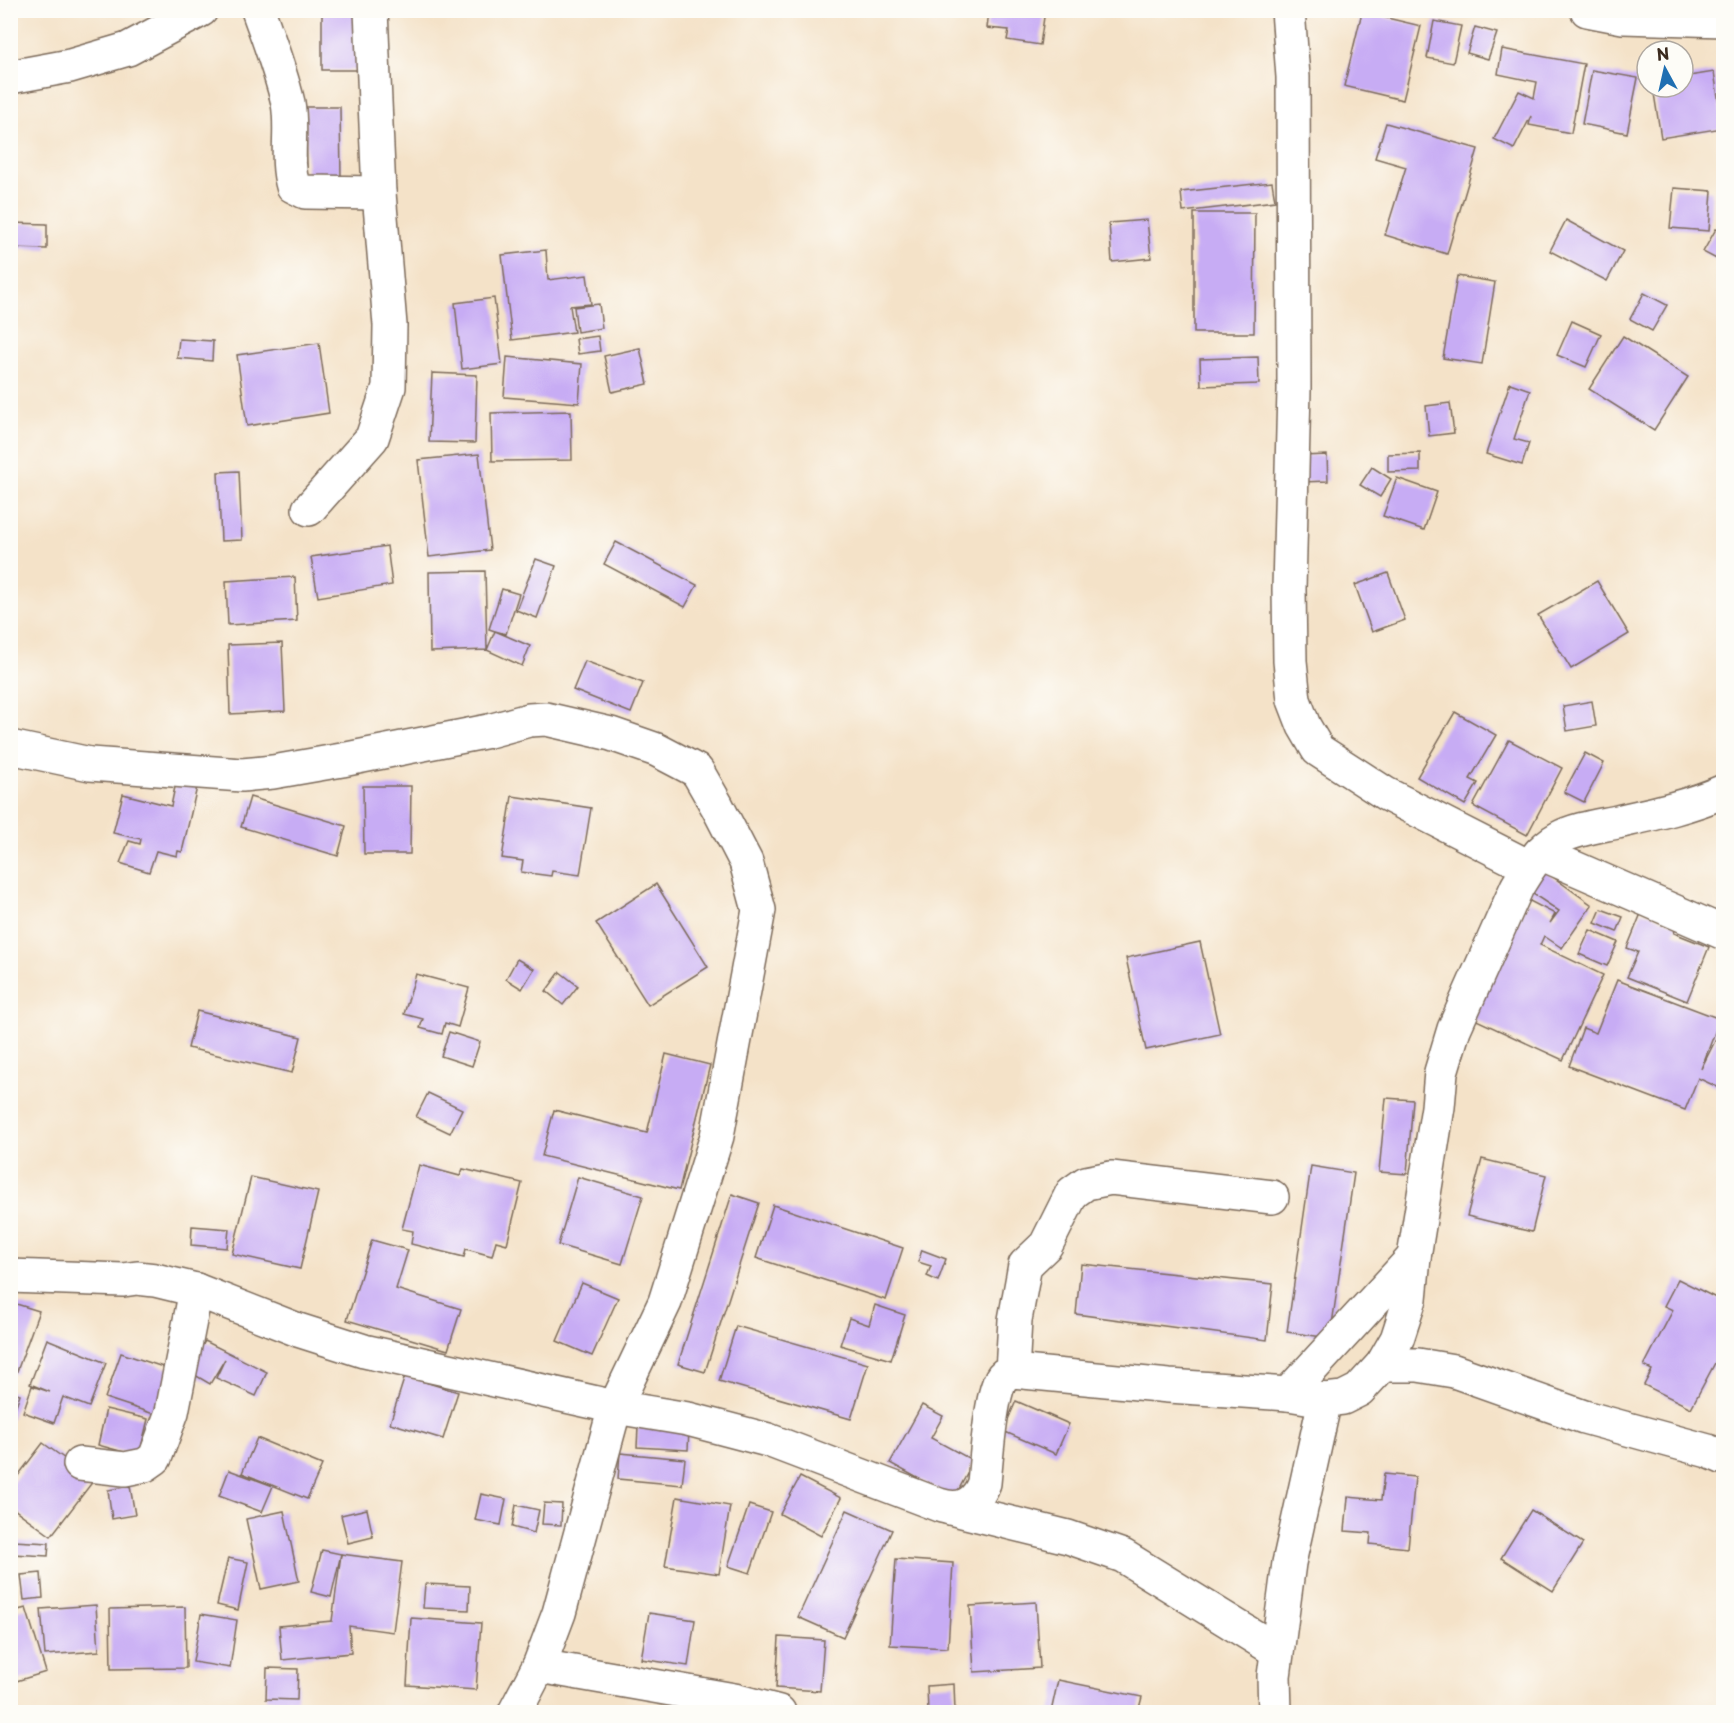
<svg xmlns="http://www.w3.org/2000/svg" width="1734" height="1723" font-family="'Playpen Sans',sans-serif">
	<rect width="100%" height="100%" fill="#fdfcf7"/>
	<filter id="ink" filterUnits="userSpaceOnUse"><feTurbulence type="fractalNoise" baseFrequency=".0167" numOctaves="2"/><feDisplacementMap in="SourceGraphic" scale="12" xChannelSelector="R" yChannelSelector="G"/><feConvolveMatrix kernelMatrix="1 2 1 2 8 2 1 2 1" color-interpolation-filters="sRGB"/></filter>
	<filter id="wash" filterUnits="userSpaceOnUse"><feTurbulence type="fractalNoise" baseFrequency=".008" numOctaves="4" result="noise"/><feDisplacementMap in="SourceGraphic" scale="24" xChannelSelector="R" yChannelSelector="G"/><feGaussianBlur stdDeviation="1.35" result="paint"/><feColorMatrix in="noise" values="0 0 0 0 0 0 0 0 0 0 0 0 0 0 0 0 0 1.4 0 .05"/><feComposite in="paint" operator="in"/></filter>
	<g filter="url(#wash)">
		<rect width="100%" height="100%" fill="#f4e2c8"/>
		<g id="blocks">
			<g fill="#c7acf4">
				<path d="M 322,10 L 367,10 L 368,70 L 322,70 Z"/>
				<path d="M 989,10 L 1045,10 L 1040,45 L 1007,40 L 1009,30 L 987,28 Z"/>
				<path d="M 1362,12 L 1421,26 L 1403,100 L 1344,86 Z"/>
				<path d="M 1434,21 L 1461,26 L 1453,63 L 1427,58 Z"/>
				<path d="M 1475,27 L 1497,33 L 1488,59 L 1467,53 Z"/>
				<path d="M 1502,49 L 1584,64 L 1571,133 L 1529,125 L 1531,116 L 1514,149 L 1494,139 L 1519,91 L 1534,98 L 1537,82 L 1498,74 Z"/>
				<path d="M 1592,70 L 1638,78 L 1627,133 L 1582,124 Z"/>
				<path d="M 1714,72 L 1723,128 L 1661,138 L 1653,87 L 1683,87 L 1683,77 Z"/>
				<path d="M 306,107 L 340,107 L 341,179 L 307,180 Z"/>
				<path d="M 1386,123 L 1478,149 L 1447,254 L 1385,235 L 1406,167 L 1375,158 Z"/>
				<path d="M 1272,182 L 1275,201 L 1183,212 L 1181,192 Z"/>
				<path d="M 1674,188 L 1712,191 L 1709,231 L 1670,228 Z"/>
				<path d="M 1194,213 L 1255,213 L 1254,333 L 1194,333 Z"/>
				<path d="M 1147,220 L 1151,258 L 1112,262 L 1109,223 Z"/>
				<path d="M 1566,220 L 1623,251 L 1607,281 L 1550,251 Z"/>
				<path d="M 10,223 L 47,224 L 47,249 L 10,248 Z"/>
				<path d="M 1716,229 L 1724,233 L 1724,263 L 1703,252 Z"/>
				<path d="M 546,250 L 548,280 L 587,275 L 591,304 L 570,306 L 574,332 L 512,340 L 502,255 Z"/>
				<path d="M 1457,276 L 1495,282 L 1482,364 L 1443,358 Z"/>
				<path d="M 1644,293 L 1667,305 L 1652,331 L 1630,319 Z"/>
				<path d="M 494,298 L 502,364 L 462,369 L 455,303 Z"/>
				<path d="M 599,304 L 602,328 L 577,332 L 574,307 Z"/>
				<path d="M 1572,321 L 1601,334 L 1586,367 L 1557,355 Z"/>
				<path d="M 598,336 L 600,351 L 578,354 L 576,339 Z"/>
				<path d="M 1623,336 L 1688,377 L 1654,430 L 1589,389 Z"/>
				<path d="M 179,339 L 213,341 L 212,361 L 177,358 Z"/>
				<path d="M 319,343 L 329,413 L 247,426 L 237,355 Z"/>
				<path d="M 640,348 L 648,384 L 612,392 L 604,356 Z"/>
				<path d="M 507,357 L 582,364 L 579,403 L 504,397 Z"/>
				<path d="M 1258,357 L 1259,384 L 1201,386 L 1200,359 Z"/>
				<path d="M 432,373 L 477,375 L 475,443 L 429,442 Z"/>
				<path d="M 1510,383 L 1530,390 L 1514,439 L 1529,443 L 1522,465 L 1486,454 Z"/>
				<path d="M 1450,403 L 1454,433 L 1429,436 L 1426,406 Z"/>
				<path d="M 571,411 L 572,460 L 492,461 L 491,413 Z"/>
				<path d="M 1420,453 L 1420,471 L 1388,472 L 1388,454 Z"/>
				<path d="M 479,454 L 490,550 L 429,557 L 418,460 Z"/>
				<path d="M 1327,455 L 1328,481 L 1302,482 L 1301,456 Z"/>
				<path d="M 1372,467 L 1391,479 L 1380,497 L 1360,485 Z"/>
				<path d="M 239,471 L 242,540 L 221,541 L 218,472 Z"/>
				<path d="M 1397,478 L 1437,492 L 1424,530 L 1383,516 Z"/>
				<path d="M 616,542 L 697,585 L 685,607 L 604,564 Z"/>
				<path d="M 387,546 L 392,585 L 318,597 L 311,557 Z"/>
				<path d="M 536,559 L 556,566 L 537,618 L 516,610 Z"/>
				<path d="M 485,571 L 487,650 L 495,631 L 489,629 L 502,589 L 519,594 L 506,634 L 495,631 L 530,646 L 522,666 L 487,650 L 430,652 L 429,572 Z"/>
				<path d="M 1388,573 L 1405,620 L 1372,632 L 1355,585 Z"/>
				<path d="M 295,577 L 297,621 L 228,625 L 226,581 Z"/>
				<path d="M 1597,581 L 1629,634 L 1571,669 L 1538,615 Z"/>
				<path d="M 282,643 L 285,711 L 230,714 L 228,645 Z"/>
				<path d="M 585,661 L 643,683 L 631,713 L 573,690 Z"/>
				<path d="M 1592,701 L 1596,726 L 1567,731 L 1563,706 Z"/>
				<path d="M 1455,712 L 1496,735 L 1470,779 L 1478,783 L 1465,805 L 1417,777 Z"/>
				<path d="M 1509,740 L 1562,768 L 1527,835 L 1473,806 Z"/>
				<path d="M 1585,753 L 1604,763 L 1584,802 L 1564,792 Z"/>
				<path d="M 176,782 L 197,787 L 182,852 L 178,851 L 177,856 L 156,851 L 149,872 L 120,863 L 129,841 L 140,844 L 141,839 L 113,833 L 123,794 L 171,806 Z"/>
				<path d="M 363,786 L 411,786 L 410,854 L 364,854 Z"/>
				<path d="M 512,796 L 591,808 L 580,875 L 552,871 L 551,876 L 521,872 L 523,861 L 502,858 Z"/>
				<path d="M 250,797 L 346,826 L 338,856 L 241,827 Z"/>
				<path d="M 1539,867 L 1592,905 L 1562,948 L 1544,936 L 1540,945 L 1603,975 L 1563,1060 L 1472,1018 L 1528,900 L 1555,914 L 1550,923 L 1559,911 L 1524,888 Z"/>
				<path d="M 656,884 L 708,967 L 648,1005 L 596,923 Z"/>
				<path d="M 1601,909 L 1623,917 L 1617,932 L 1595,923 Z"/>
				<path d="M 1642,911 L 1677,925 L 1674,933 L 1709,947 L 1687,1001 L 1627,977 L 1638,952 L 1627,948 Z"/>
				<path d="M 1590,930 L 1618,942 L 1607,966 L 1579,954 Z"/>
				<path d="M 1200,942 L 1220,1034 L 1146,1050 L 1126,958 Z"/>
				<path d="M 517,959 L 534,969 L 522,989 L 506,979 Z"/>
				<path d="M 560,972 L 578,986 L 563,1005 L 546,991 Z"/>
				<path d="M 416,974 L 469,988 L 458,1027 L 445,1023 L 442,1034 L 420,1028 L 423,1019 L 404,1014 Z"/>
				<path d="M 1617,980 L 1720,1019 L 1701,1069 L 1724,1023 L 1724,1090 L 1698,1078 L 1685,1110 L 1569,1066 L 1583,1028 L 1596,1033 Z"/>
				<path d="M 197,1011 L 301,1037 L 292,1073 L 188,1048 Z"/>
				<path d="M 449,1032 L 480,1042 L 472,1066 L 441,1056 Z"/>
				<path d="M 666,1054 L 710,1065 L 679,1190 L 542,1156 L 554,1110 L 647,1133 Z"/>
				<path d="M 428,1093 L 462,1109 L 450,1133 L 416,1117 Z"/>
				<path d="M 1386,1098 L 1413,1100 L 1407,1174 L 1379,1172 Z"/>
				<path d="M 1482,1159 L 1546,1175 L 1532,1232 L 1467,1216 Z"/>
				<path d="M 419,1165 L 460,1176 L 463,1169 L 522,1183 L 507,1244 L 496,1241 L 492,1256 L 466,1249 L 464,1257 L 411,1244 L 413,1231 L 402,1229 Z"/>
				<path d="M 1311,1166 L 1354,1173 L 1330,1338 L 1287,1332 Z"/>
				<path d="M 251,1177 L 318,1192 L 300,1269 L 232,1254 Z"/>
				<path d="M 578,1177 L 643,1196 L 622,1264 L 558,1245 Z"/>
				<path d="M 732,1194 L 759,1203 L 705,1372 L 678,1364 Z"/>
				<path d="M 773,1205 L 903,1248 L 886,1300 L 756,1258 Z"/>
				<path d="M 192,1226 L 229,1229 L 227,1248 L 191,1245 Z"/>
				<path d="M 372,1240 L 408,1250 L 396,1289 L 461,1309 L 448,1350 L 347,1320 Z"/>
				<path d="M 922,1250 L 946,1259 L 938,1281 L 927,1276 L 931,1266 L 918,1262 Z"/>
				<path d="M 1081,1264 L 1273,1284 L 1267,1340 L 1076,1314 Z"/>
				<path d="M 1678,1279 L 1724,1302 L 1724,1346 L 1691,1408 L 1644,1385 L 1652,1370 L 1644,1366 L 1673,1310 L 1664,1306 Z"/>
				<path d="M 582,1283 L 618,1298 L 592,1356 L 557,1341 Z"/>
				<path d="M 10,1302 L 39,1311 L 16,1374 L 10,1372 Z"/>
				<path d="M 875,1305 L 905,1315 L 891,1360 L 840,1345 L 849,1318 L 869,1325 Z"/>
				<path d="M 736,1326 L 868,1364 L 851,1419 L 719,1381 Z"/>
				<path d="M 47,1339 L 106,1363 L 89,1407 L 63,1397 L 54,1423 L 23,1412 L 32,1386 L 50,1392 L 30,1384 Z"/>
				<path d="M 205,1341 L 267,1372 L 256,1396 L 216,1378 L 225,1359 L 210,1384 L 188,1371 Z"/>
				<path d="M 121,1353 L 175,1371 L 160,1416 L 105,1398 Z"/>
				<path d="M 405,1376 L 458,1392 L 443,1439 L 390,1423 Z"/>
				<path d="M 10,1391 L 20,1394 L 11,1420 L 10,1420 Z"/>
				<path d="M 1016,1401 L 1069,1424 L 1056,1454 L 1003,1431 Z"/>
				<path d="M 922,1405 L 943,1416 L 931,1438 L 974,1461 L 954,1498 L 890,1463 Z"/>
				<path d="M 106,1409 L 148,1419 L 139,1456 L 98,1445 Z"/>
				<path d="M 638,1427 L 689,1430 L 688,1450 L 637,1447 Z"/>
				<path d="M 257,1438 L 322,1465 L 307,1499 L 242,1473 Z"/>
				<path d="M 43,1443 L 94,1480 L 51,1536 L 10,1506 L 10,1486 Z"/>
				<path d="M 620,1453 L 685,1459 L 682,1485 L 618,1479 Z"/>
				<path d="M 229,1470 L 273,1486 L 262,1512 L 219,1496 Z"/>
				<path d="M 1384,1474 L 1415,1477 L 1408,1548 L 1370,1544 L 1371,1533 L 1345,1531 L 1348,1497 L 1381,1500 Z"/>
				<path d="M 800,1477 L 841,1498 L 821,1536 L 780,1514 Z"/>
				<path d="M 130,1486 L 135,1515 L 112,1519 L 108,1490 Z"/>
				<path d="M 481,1494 L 506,1499 L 501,1525 L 475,1520 Z"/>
				<path d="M 677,1497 L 730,1506 L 719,1574 L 665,1566 Z"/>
				<path d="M 544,1503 L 562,1504 L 561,1525 L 542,1524 Z"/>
				<path d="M 516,1505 L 539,1510 L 534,1533 L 512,1527 Z"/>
				<path d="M 749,1505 L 771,1512 L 750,1573 L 728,1566 Z"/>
				<path d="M 367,1509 L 373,1537 L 348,1543 L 341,1515 Z"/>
				<path d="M 847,1510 L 892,1530 L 843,1637 L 798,1617 Z"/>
				<path d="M 1531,1510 L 1583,1543 L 1553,1591 L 1501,1558 Z"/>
				<path d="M 284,1511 L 299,1581 L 261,1589 L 246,1519 Z"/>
				<path d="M 13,1541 L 49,1543 L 48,1556 L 12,1554 Z"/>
				<path d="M 322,1550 L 341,1554 L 331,1597 L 311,1592 Z"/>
				<path d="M 341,1554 L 402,1562 L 393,1632 L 349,1626 L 351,1653 L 282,1660 L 279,1626 L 332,1621 Z"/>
				<path d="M 228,1558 L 248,1562 L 238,1610 L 217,1605 Z"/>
				<path d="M 896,1559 L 953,1563 L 948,1648 L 890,1645 Z"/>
				<path d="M 41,1573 L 43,1598 L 24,1600 L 21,1575 Z"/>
				<path d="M 425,1584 L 470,1586 L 469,1610 L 423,1608 Z"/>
				<path d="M 1036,1602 L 1040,1668 L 974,1672 L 970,1606 Z"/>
				<path d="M 96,1605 L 99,1651 L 45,1655 L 41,1609 Z"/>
				<path d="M 185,1607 L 186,1668 L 111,1669 L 110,1609 Z"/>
				<path d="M 26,1608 L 46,1672 L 10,1683 L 10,1612 Z"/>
				<path d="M 649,1613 L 695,1620 L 688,1666 L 641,1659 Z"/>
				<path d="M 201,1614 L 237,1620 L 230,1668 L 193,1662 Z"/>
				<path d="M 411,1618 L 481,1623 L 476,1690 L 407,1685 Z"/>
				<path d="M 779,1637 L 824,1640 L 820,1691 L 776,1688 Z"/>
				<path d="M 267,1668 L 298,1669 L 297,1700 L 266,1699 Z"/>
				<path d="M 1058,1680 L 1142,1697 L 1138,1712 L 1051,1712 Z"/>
				<path d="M 954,1684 L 955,1712 L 928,1712 L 927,1686 Z"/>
			</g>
		</g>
	</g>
	<g filter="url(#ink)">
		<use href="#blocks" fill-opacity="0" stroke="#7c6a5a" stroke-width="1.5"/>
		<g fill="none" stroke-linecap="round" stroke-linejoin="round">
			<defs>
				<g id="minor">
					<path d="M 258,10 C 269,41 281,72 288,103 C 293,131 285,159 293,186 L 305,192 L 379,193"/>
					<path d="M 1288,10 L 1293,77 L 1294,390 L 1289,589 L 1290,661 L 1294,700 L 1304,726 L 1318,750 L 1386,794 L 1529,867"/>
					<path d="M 1587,10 L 1623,17 L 1724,20"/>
					<path d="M 10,77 L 70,66 L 128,49 L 201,10"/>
					<path d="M 309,509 L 372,438 L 389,387 L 390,325 L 379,193 L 371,10"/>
					<path d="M 10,747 L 90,764 L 242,775 L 273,772 L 342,760 L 489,731 L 529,720 L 546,719 L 611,734 L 657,750 L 697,771 L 717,806 L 746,862 L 759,910 L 717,1136 L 665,1302 L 615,1407 L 559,1613 L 539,1666 L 515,1712"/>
					<path d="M 1540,853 L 1724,933"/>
					<path d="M 10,1276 L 123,1280 L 137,1278 L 155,1280 L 196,1290 L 298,1330 L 364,1351 L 615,1407 L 688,1419 L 768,1440 L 939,1505 C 961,1512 976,1504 984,1483 C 986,1464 991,1385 1004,1375 C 1007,1373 1010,1372 1013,1371 L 1169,1386 L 1288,1394 L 1325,1400 L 1343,1398 L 1359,1390 L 1382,1365 L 1397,1339 L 1410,1299 L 1414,1257 L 1438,1107 L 1441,1072 L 1454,1029 L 1517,887 C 1528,869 1539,849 1559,838 C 1576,829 1598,826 1617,822 C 1653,814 1690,806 1724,791"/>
					<path d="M 1382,1365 L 1418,1365 L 1454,1371 L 1584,1417 L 1708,1451 L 1724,1458"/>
					<path d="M 1012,1372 L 1015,1320 L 1025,1265 L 1046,1245 L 1072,1193 L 1086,1183 L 1111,1178 L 1272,1197"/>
					<path d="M 1288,1394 L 1414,1257"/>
					<path d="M 80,1464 L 125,1469 L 145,1465 L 155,1458 L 172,1412 L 196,1290"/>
					<path d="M 950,1508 L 1068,1537 L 1123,1556 L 1277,1651"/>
					<path d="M 539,1666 L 734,1700 L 779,1712"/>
					<path d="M 1275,1712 L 1274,1676 L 1289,1563 L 1325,1400"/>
				</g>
			</defs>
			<use href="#minor" stroke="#7c6a5a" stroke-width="36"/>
			<use href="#minor" stroke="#fff" stroke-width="33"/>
		</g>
	</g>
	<rect width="1734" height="1723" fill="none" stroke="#fdfcf7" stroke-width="36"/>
	<g transform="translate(1665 69) rotate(352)"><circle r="28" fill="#fdfcf7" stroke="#afa8a0" stroke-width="1.5"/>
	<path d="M0-4.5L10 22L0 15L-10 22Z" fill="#1f6fb2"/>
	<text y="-9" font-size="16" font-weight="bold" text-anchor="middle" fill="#3b2a1e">N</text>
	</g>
</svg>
